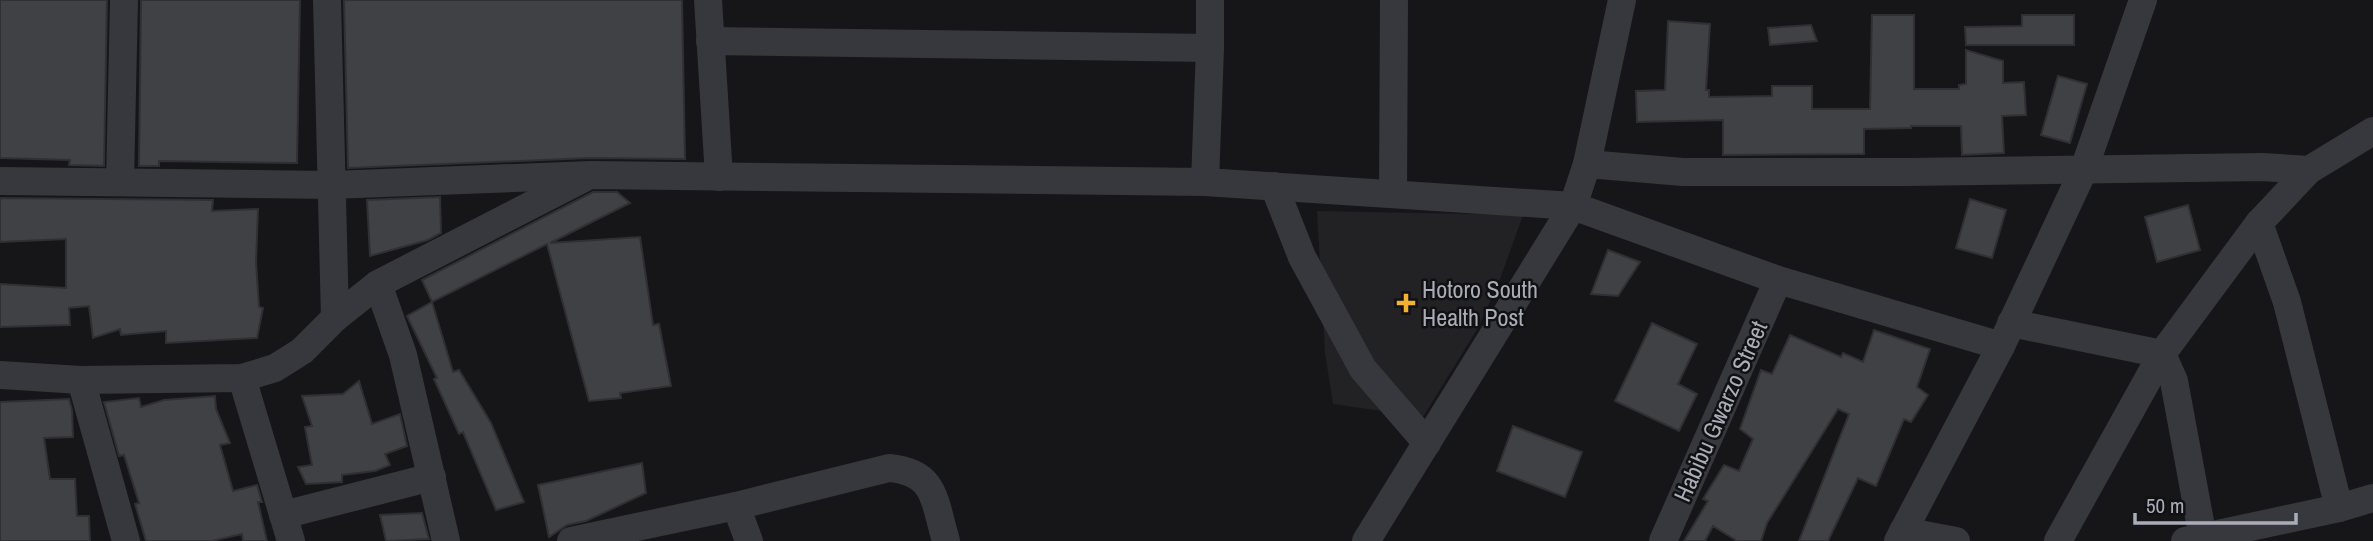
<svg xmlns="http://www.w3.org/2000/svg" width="2373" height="541" font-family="'Archivo Narrow',sans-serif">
	<rect width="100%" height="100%" fill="#161618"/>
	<path fill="#222225" d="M 1317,211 L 1523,215 L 1500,279 L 1479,326 L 1423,417 L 1333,404 L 1325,353 Z"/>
	<g fill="#404145" stroke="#303034" stroke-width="2">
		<path d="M 0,0 L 107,0 L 104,166 L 69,165 L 70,160 L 0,158 Z"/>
		<path d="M 141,0 L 300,0 L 297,163 L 159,161 L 159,166 L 139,166 Z"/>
		<path d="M 344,0 L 682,0 L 685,159 L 590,158 L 348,168 Z"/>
		<path d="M 1872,15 L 1914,15 L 1914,89 L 1959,89 L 1959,85 L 1966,84 L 1966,50 L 2003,61 L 2003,83 L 2024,82 L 2026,115 L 2002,116 L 2004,153 L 1962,155 L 1961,126 L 1911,126 L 1911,128 L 1864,129 L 1864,154 L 1723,155 L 1723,120 L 1637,122 L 1636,91 L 1665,90 L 1668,21 L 1710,24 L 1706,90 L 1709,90 L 1709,97 L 1772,96 L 1772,86 L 1812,86 L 1812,109 L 1870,109 Z"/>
		<path d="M 2022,15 L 2074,15 L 2074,45 L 1966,45 L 1965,27 L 2022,26 Z"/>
		<path d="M 1811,25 L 1817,41 L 1770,45 L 1768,28 Z"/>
		<path d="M 2058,76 L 2087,84 L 2070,143 L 2041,135 Z"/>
		<path d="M 593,192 L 617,192 L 630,203 L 550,243 L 640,237 L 653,325 L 659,324 L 671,386 L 620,393 L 621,398 L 589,401 L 547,244 L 432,302 L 422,280 Z"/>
		<path d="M 440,197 L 441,233 L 428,240 L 370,256 L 367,200 Z"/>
		<path d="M 0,198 L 213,200 L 212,211 L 258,209 L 256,262 L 259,307 L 263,308 L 257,338 L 166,343 L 166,331 L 121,335 L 120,329 L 93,338 L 89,306 L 69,308 L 70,325 L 0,327 L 0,284 L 66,288 L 66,239 L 0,242 Z"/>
		<path d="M 1970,199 L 2006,210 L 1992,258 L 1956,248 Z"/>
		<path d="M 2188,205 L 2200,250 L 2157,262 L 2145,217 Z"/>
		<path d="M 1608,250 L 1640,262 L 1618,296 L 1591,294 Z"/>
		<path d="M 432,302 L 453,372 L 459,370 L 491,423 L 524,502 L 496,510 L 463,432 L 459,434 L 434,379 L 437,378 L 407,316 Z"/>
		<path d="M 1652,323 L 1697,344 L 1678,384 L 1697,394 L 1679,431 L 1615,401 Z"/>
		<path d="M 1874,330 L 1930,349 L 1917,387 L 1928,395 L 1911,422 L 1904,419 L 1876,486 L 1858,478 L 1828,541 L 1799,541 L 1849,414 L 1838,409 L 1767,523 L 1761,541 L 1737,541 L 1713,526 L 1705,541 L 1684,541 L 1708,501 L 1703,499 L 1724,465 L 1739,471 L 1753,439 L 1740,429 L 1761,370 L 1772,374 L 1790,335 L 1841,357 L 1843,353 L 1863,362 Z"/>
		<path d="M 359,381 L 372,424 L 400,414 L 407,446 L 385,454 L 390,465 L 375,471 L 342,475 L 342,482 L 306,484 L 298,467 L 312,465 L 305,427 L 312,426 L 302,396 L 343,394 Z"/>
		<path d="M 215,396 L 216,409 L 230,443 L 220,445 L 233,491 L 257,485 L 262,502 L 258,502 L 267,541 L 243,541 L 242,534 L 212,541 L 146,541 L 135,504 L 139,503 L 124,455 L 119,456 L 104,402 L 139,398 L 141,407 L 164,400 Z"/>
		<path d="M 69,399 L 72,410 L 73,437 L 44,438 L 50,479 L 75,479 L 77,516 L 89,516 L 90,541 L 0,541 L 0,402 Z"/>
		<path d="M 1513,426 L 1582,452 L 1565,497 L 1497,471 Z"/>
		<path d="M 642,463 L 646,493 L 586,521 L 567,525 L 549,537 L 538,485 Z"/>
		<path d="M 422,513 L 429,539 L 386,541 L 380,515 Z"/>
	</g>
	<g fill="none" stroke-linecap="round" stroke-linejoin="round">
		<g stroke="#37383d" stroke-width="28">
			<path d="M 327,0 L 335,318"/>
			<path d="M 708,0 L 719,177"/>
			<path d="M 710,41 L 1210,48"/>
			<path d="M 1587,164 L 1683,172 L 1908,172 L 2263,167 L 2309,170"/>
			<path d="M 0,181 L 331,185 L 591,175 L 1205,182 L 1573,206 L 1778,280 L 2001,346"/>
			<path d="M 120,182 L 124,0"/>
			<path d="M 1205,182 L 1210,48 L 1210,0"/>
			<path d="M 1274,186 L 1302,257 L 1363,369 L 1427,443"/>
			<path d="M 1393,194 L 1394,0"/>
			<path d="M 2259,223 L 2287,302 L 2339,508"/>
			<path d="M 378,284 L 403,355 L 446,541"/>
			<path d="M 2011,323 L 2162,354 L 2174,381 L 2203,538"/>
			<path d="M 0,375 L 81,380 L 242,378 L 275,368 L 302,351 L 335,318 L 378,284 L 584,178"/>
			<path d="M 242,378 L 291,541"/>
			<path d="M 81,380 L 126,541"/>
			<path d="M 736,506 L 749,541"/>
			<path d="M 283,515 L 432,477"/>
			<path d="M 1903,531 L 1956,541"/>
			<path d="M 571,541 L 736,506 L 889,468 C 937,472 934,502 946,541"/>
			<path d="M 1366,541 L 1573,206 L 1587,164 L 1622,0"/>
			<path d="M 1663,541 L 1778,280"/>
			<path d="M 1898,541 L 2001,346 L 2084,169 L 2143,0"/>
			<path d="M 2058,541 L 2162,354 L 2259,223 L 2309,170 L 2373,131"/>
			<path d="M 2185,541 L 2339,508 L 2373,498"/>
		</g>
	</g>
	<path fill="#f2b134" stroke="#111113" stroke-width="2.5" d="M1402.5 292.5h7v7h7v7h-7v7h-7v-7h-7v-7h7z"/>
	<g text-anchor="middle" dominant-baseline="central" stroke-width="5" stroke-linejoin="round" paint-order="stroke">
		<g font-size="24" fill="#a8adb8" stroke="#111113" text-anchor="start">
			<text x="1422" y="289">Hotoro South<tspan x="1422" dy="28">Health Post</tspan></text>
		</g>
		<g font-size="24" fill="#a8adb8" stroke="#111113">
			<text transform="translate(1720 411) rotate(-66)">Habibu Gwarzo Street</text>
		</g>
	</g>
	<path d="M2135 513v10h161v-10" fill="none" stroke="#a8adb8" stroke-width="3.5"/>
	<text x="2146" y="513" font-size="21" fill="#a8adb8" stroke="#111113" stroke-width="5" paint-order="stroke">50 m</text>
</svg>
